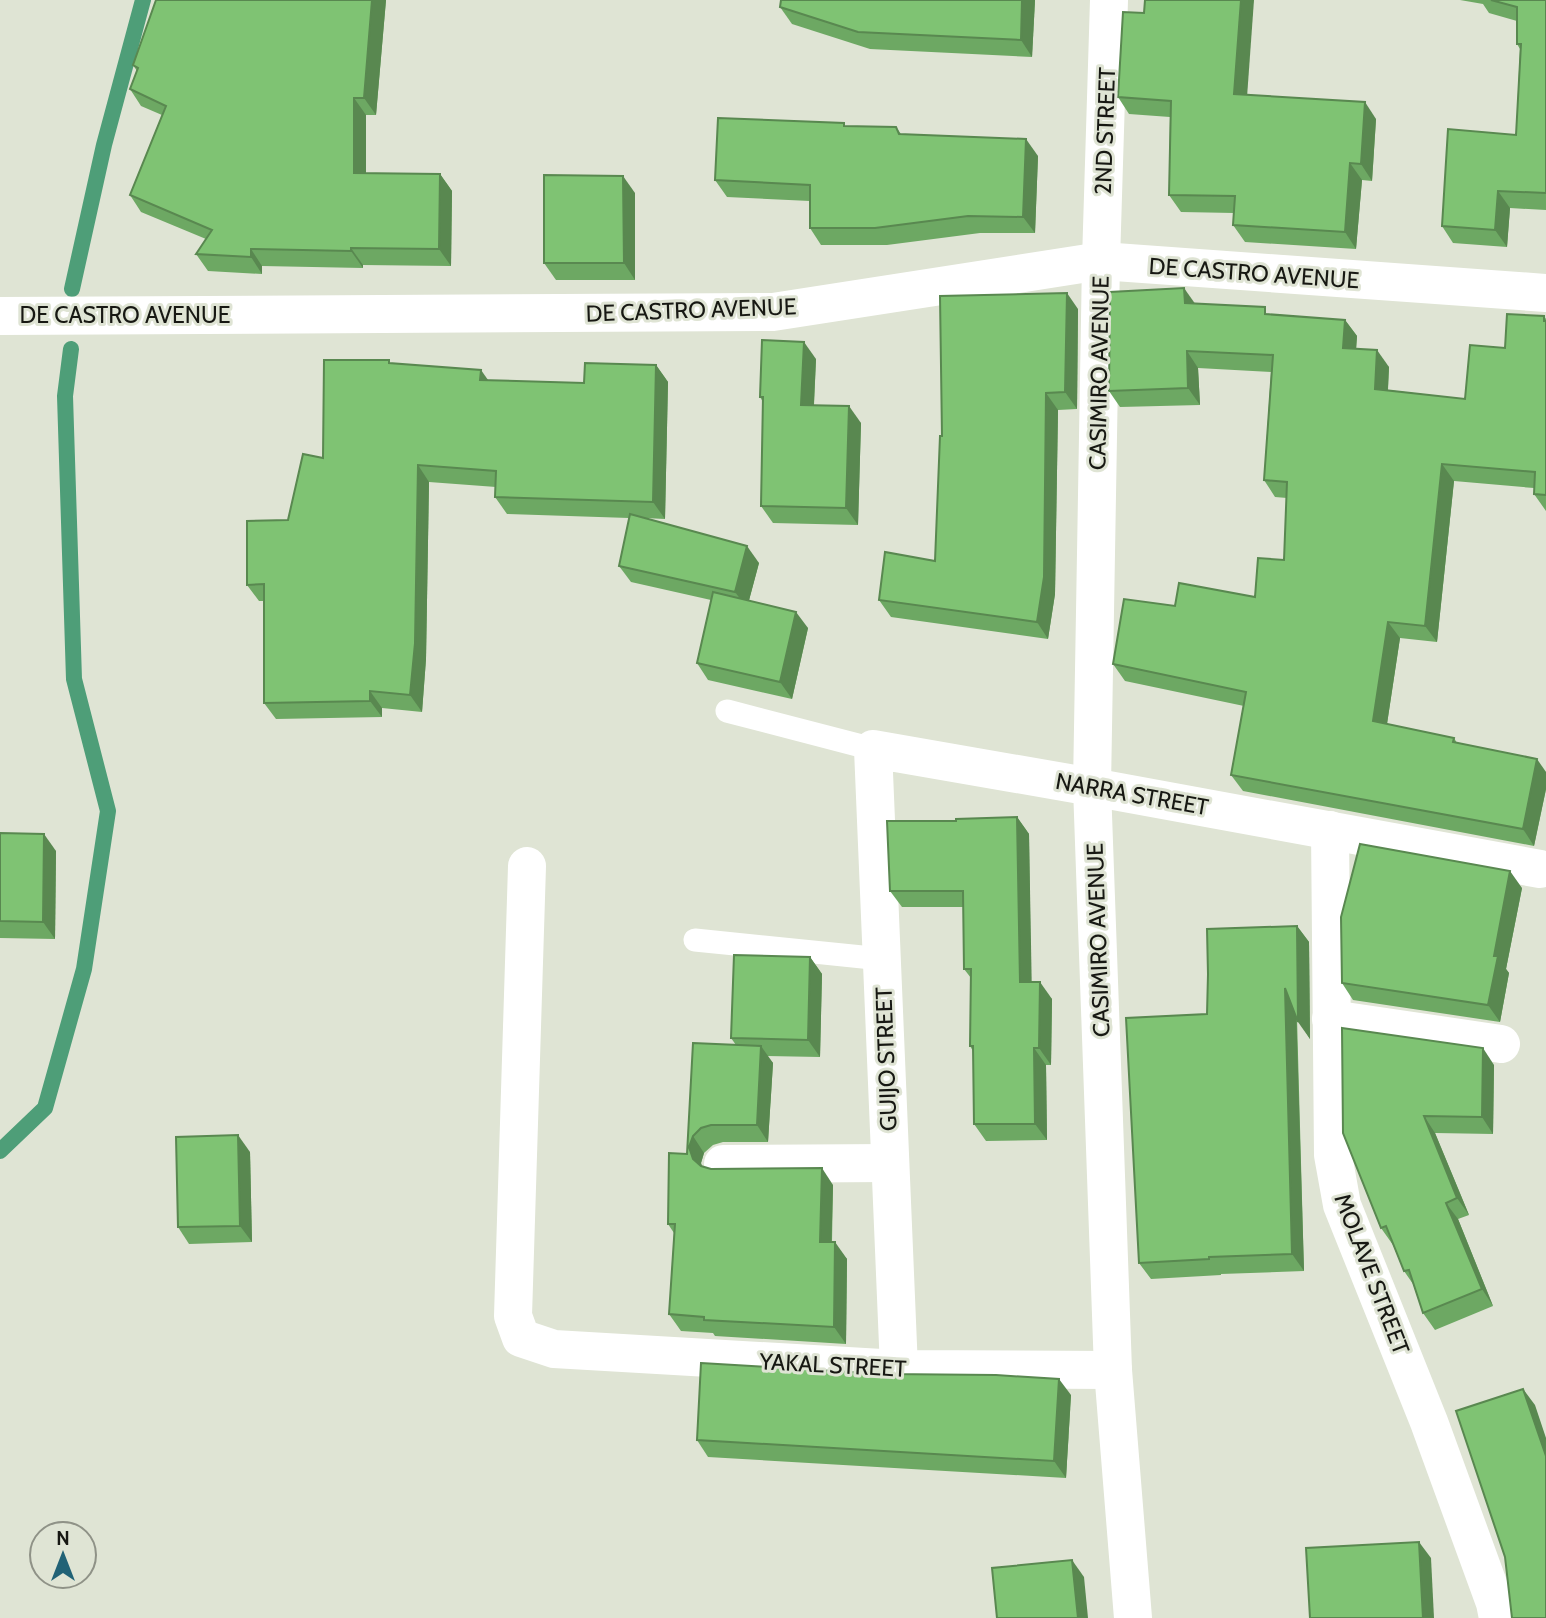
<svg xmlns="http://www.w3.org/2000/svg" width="1546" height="1618" font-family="Cabin,sans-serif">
	<rect width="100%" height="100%" fill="#dfe4d4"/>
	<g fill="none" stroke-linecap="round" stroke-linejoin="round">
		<g stroke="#4e9e78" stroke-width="16">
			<path d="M 72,289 L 104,145 L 143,0"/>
			<path d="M 0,1151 L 45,1108 L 84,969 L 108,811 L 74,679 L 65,396 L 71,349"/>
		</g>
		<g stroke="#fff" stroke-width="23">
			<path d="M 727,711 L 873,749"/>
			<path d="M 695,940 L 882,959"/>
		</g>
		<g stroke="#fff" stroke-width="38">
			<path d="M 1109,0 L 1101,261 L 1092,787 L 1113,1370 L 1133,1618"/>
			<path d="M 0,316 L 773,312 L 1101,261 L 1546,293"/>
			<path d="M 1330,830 L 1333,1155 L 1342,1205 L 1429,1422 L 1495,1603 L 1498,1618"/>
			<path d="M 527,866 L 513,1316 L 521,1338 L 554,1349 L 899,1369 L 1113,1370"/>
			<path d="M 1331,1019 L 1501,1044"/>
			<path d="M 723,1164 L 890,1163"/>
			<path d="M 899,1369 L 873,749 L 1092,787 L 1540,869"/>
		</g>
	</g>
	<g fill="#6da863">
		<path d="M 386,0 L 376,115 L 366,115 L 366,173 L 440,174 L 452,191 L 451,266 L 363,265 L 363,268 L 262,266 L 262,274 L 208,271 L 196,254 L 206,239 L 141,212 L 130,195 L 162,115 L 141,106 L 130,89 L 137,71 L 133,65 Z"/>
		<path d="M 1035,0 L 1032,57 L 870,49 L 792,24 L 780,7 Z"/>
		<path d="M 1460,0 L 1546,0 L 1546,210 L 1510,208 L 1507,247 L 1453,243 L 1442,226 L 1516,135 L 1520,49 L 1517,44 L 1517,21 L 1489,13 L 1483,4 Z"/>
		<path d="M 1144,13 L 1247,95 L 1376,119 L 1372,181 L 1362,180 L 1356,249 L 1245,242 L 1233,225 L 1234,213 L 1181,212 L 1169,195 L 1170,117 L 1129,114 L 1118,97 Z"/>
		<path d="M 846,126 L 896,127 L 901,134 L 1038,156 L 1035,233 L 980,233 L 887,245 L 821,245 L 810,228 L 810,201 L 727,197 L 715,180 Z"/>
		<path d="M 635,193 L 635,280 L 556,280 L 544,263 Z"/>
		<path d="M 1195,304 L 1270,314 L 1345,320 L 1357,336 L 1356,349 L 1389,367 L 1388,390 L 1465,399 L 1505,348 L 1544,316 L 1546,319 L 1546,511 L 1534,494 L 1534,488 L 1454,481 L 1437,642 L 1400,638 L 1387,724 L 1454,738 L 1457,743 L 1546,772 L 1546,789 L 1534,846 L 1243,791 L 1231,775 L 1244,706 L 1125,681 L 1113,664 L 1175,606 L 1255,597 L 1284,560 L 1287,498 L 1275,497 L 1264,480 L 1271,372 L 1198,368 L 1200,405 L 1120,407 L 1109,391 Z"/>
		<path d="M 1078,309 L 1077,409 L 1058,410 L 1055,594 L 1048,639 L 891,617 L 879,600 L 935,561 L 942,436 Z"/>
		<path d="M 816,359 L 814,405 L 861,423 L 858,525 L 773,523 L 761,506 L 763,402 L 760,397 Z"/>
		<path d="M 392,364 L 488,380 L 584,383 L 656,365 L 668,382 L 665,519 L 645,518 L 759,563 L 749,600 L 808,628 L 792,699 L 708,680 L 697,663 L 711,600 L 631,582 L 619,566 L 629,518 L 507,514 L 495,497 L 496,487 L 429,482 L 426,659 L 422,712 L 382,708 L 382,717 L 276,719 L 264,703 L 264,601 L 259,601 L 247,585 L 288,520 L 323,458 Z"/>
		<path d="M 1017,817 L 1029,834 L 1031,982 L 1052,999 L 1051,1065 L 1046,1065 L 1047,1140 L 986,1141 L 974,1124 L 973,1051 L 970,1046 L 971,978 L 964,969 L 964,907 L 902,907 L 890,891 L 956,821 Z"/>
		<path d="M 0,833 L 56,851 L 55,939 L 0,938 Z"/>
		<path d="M 1522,888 L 1506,969 L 1509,973 L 1500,1022 L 1353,1000 L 1342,983 Z"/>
		<path d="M 1297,926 L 1309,942 L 1310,1039 L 1297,1018 L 1304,1271 L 1221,1274 L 1221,1275 L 1151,1279 L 1139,1263 L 1207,1014 Z"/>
		<path d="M 810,957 L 822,974 L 820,1057 L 767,1056 L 773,1063 L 768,1142 L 723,1142 L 713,1145 L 704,1153 L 701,1163 L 702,1167 L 711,1169 L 833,1185 L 832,1242 L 847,1259 L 846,1344 L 715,1336 L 713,1333 L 681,1331 L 669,1314 L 674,1233 L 668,1224 L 687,1154 L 693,1043 L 736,1045 L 731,1038 Z"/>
		<path d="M 1494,1065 L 1493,1134 L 1435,1133 L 1469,1215 L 1458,1219 L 1493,1306 L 1435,1330 L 1423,1313 L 1413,1284 L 1404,1271 L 1393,1245 L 1381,1228 L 1343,1133 Z"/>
		<path d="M 250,1152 L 252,1242 L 189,1244 L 178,1227 Z"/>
		<path d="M 1071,1395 L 1066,1478 L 708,1457 L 697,1440 Z"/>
	</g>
	<g fill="#598850">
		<path d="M 372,0 L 386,0 L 376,115 L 364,98 Z"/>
		<path d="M 1022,0 L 1035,0 L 1032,57 L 1021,40 Z"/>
		<path d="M 1241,0 L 1254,0 L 1246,111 L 1234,94 Z"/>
		<path d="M 354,98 L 366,115 L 366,190 L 354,173 Z"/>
		<path d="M 1365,102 L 1376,119 L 1372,181 L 1361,164 Z"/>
		<path d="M 1026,139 L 1038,156 L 1035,233 L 1023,217 Z"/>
		<path d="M 1350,163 L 1362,180 L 1356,249 L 1345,232 Z"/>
		<path d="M 440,174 L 452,191 L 451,266 L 439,249 Z"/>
		<path d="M 623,176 L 635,193 L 635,280 L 624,263 Z"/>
		<path d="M 1498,191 L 1510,208 L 1507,247 L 1495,230 Z"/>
		<path d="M 351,248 L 363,265 L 363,268 L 351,251 Z"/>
		<path d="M 251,249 L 262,266 L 262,274 L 251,257 Z"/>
		<path d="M 1184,288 L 1196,305 L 1185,303 Z"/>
		<path d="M 1067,293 L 1078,309 L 1077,409 L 1065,392 Z"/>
		<path d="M 1345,320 L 1357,336 L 1355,365 L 1343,348 Z"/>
		<path d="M 804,342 L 816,359 L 813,422 L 801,405 Z"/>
		<path d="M 1377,350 L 1389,367 L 1387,405 L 1375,389 Z"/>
		<path d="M 1187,351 L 1198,368 L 1200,405 L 1188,388 Z"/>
		<path d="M 656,365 L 668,382 L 665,519 L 653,502 Z"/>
		<path d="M 481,370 L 493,387 L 480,380 Z"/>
		<path d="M 1046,393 L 1058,410 L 1055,594 L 1048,639 L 1037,622 Z"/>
		<path d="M 849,406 L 861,423 L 858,525 L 846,508 Z"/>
		<path d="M 1442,464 L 1454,481 L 1437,642 L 1425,626 Z"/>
		<path d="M 418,465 L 429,482 L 426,659 L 422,712 L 410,695 Z"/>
		<path d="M 747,546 L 759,563 L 747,608 L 735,592 Z"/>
		<path d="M 796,612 L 808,628 L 792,699 L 780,682 Z"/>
		<path d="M 1388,622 L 1400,638 L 1385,737 L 1373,721 Z"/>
		<path d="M 370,691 L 382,708 L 382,717 L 370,701 Z"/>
		<path d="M 1537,759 L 1546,772 L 1546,789 L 1534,846 L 1523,829 Z"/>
		<path d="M 1017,817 L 1029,834 L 1032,999 L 1020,982 Z"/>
		<path d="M 44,834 L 56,851 L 55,939 L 43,922 Z"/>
		<path d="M 1510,871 L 1522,888 L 1506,969 L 1509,973 L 1500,1022 L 1488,1005 L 1494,956 Z"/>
		<path d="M 1297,926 L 1309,942 L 1310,1039 L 1298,1022 Z"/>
		<path d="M 810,957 L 822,974 L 820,1057 L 808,1040 Z"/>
		<path d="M 1040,982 L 1052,999 L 1051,1065 L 1039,1048 Z"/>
		<path d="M 1285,988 L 1296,1005 L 1304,1271 L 1292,1254 Z"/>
		<path d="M 761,1046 L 773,1063 L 768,1142 L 757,1125 Z"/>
		<path d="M 1034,1048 L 1046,1065 L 1047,1140 L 1035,1124 Z"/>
		<path d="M 1483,1048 L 1494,1065 L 1493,1134 L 1482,1117 Z"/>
		<path d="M 1424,1116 L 1435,1133 L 1469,1215 L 1457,1198 Z"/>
		<path d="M 238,1135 L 250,1152 L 252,1242 L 240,1226 Z"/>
		<path d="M 693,1136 L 704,1153 L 701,1163 L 705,1176 L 693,1159 L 689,1147 Z"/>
		<path d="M 822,1168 L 833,1185 L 831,1259 L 820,1242 Z"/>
		<path d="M 1446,1203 L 1458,1219 L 1493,1306 L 1482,1289 Z"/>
		<path d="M 835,1242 L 847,1259 L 846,1344 L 834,1327 Z"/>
		<path d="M 1059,1379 L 1071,1395 L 1066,1478 L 1054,1461 Z"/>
		<path d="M 1523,1389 L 1535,1405 L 1546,1438 L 1546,1456 Z"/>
		<path d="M 1419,1542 L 1431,1558 L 1434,1618 L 1423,1618 Z"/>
		<path d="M 1072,1560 L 1084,1577 L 1088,1618 L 1078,1618 Z"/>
	</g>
	<g fill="#7fc373" stroke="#598850" stroke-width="2">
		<path d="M 156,0 L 372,0 L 364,98 L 354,98 L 354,173 L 440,174 L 439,249 L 351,248 L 351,251 L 251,249 L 251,257 L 196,254 L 212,230 L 130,195 L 166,106 L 130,89 L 138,68 L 133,65 Z"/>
		<path d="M 781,0 L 1022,0 L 1021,40 L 858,32 L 780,7 Z"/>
		<path d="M 1145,0 L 1241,0 L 1234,94 L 1365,102 L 1361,164 L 1350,163 L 1345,232 L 1233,225 L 1235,196 L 1169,195 L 1171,101 L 1118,97 L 1123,12 L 1144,13 Z"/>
		<path d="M 1491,0 L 1546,0 L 1546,193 L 1498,191 L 1495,230 L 1442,226 L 1448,129 L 1516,135 L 1521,44 L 1517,44 L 1517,7 Z"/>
		<path d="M 718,118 L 844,123 L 844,126 L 896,127 L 899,134 L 1026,139 L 1023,217 L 968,216 L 875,228 L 810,228 L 810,185 L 715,180 Z"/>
		<path d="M 544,175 L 623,176 L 624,263 L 544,263 Z"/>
		<path d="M 1184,288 L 1185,303 L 1265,307 L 1265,314 L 1345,320 L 1343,348 L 1377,350 L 1375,389 L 1465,399 L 1470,345 L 1505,348 L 1507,314 L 1544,316 L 1544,321 L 1546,321 L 1546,495 L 1534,494 L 1535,472 L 1442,464 L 1425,626 L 1388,622 L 1373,721 L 1454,738 L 1453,742 L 1537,759 L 1523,829 L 1231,775 L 1246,692 L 1113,664 L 1124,599 L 1175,606 L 1179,583 L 1255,597 L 1258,558 L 1284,560 L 1287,482 L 1264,480 L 1273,355 L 1187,351 L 1188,388 L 1109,391 L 1110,292 Z"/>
		<path d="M 1067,293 L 1065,392 L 1046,393 L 1044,577 L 1037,622 L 879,600 L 885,552 L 935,561 L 940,436 L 942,436 L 940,296 Z"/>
		<path d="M 762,340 L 804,342 L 801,405 L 849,406 L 846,508 L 761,506 L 763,397 L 760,397 Z"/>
		<path d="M 324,360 L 389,360 L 389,363 L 481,370 L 480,380 L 584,383 L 585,363 L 656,365 L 653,502 L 495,497 L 496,471 L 418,465 L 415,643 L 410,695 L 370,691 L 370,701 L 264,703 L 264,584 L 247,585 L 247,521 L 288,520 L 303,454 L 323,458 Z"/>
		<path d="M 630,514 L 747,546 L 735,592 L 619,566 Z"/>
		<path d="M 713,592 L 796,612 L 780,682 L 697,663 Z"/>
		<path d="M 1017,817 L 1020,982 L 1040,982 L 1039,1048 L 1034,1048 L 1035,1124 L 974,1124 L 973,1046 L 970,1046 L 971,969 L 964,969 L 963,891 L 890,891 L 887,821 L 956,821 L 956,819 Z"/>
		<path d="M 0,833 L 44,834 L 43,922 L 0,921 Z"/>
		<path d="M 1360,844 L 1510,871 L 1494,956 L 1498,956 L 1488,1005 L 1342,983 L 1341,917 Z"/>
		<path d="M 1297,926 L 1298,1022 L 1285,988 L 1292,1254 L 1209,1257 L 1209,1259 L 1139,1263 L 1126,1018 L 1207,1014 L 1208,974 L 1207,929 Z"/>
		<path d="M 734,955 L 810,957 L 808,1040 L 731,1038 Z"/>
		<path d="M 1342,1028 L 1483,1048 L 1482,1117 L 1424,1116 L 1457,1198 L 1446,1203 L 1482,1289 L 1423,1313 L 1409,1270 L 1404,1271 L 1386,1226 L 1381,1228 L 1343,1133 Z"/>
		<path d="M 693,1043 L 761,1046 L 757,1125 L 711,1125 L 701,1128 L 693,1136 L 689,1147 L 693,1159 L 701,1166 L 711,1169 L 822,1168 L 820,1242 L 835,1242 L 834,1327 L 704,1320 L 704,1317 L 669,1314 L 675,1224 L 668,1224 L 669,1153 L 687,1154 Z"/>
		<path d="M 238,1135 L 240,1226 L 178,1227 L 176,1137 Z"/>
		<path d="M 701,1363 L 886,1374 L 996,1375 L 1059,1379 L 1054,1461 L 697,1440 Z"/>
		<path d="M 1523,1389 L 1546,1456 L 1546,1618 L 1512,1618 L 1505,1557 L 1456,1411 Z"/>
		<path d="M 1419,1542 L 1423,1618 L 1310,1618 L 1306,1548 Z"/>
		<path d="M 1072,1560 L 1078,1618 L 997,1618 L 992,1568 Z"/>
	</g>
	<g text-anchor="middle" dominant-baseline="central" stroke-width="6" stroke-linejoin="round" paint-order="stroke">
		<g font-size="23" fill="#171813" stroke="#dfe4d4">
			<text transform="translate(1105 131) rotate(-88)">2ND STREET</text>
			<text transform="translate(1254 273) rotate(4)">DE CASTRO AVENUE</text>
			<text transform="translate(691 310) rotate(-2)">DE CASTRO AVENUE</text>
			<text x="125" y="315">DE CASTRO AVENUE</text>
			<text transform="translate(1099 373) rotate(-89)">CASIMIRO AVENUE</text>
			<text transform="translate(1132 794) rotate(10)">NARRA STREET</text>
			<text transform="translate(1098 940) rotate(-92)">CASIMIRO AVENUE</text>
			<text transform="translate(886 1059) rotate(-92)">GUIJO STREET</text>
			<text transform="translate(1372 1274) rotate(69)">MOLAVE STREET</text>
			<text transform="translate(833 1365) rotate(3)">YAKAL STREET</text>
		</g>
	</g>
	<g transform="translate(63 1555)"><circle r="33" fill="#dfe4d4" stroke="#8f9287" stroke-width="2"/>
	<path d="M0-5L12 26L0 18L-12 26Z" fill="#216276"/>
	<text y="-10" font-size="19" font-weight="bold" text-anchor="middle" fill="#171813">N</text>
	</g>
</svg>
